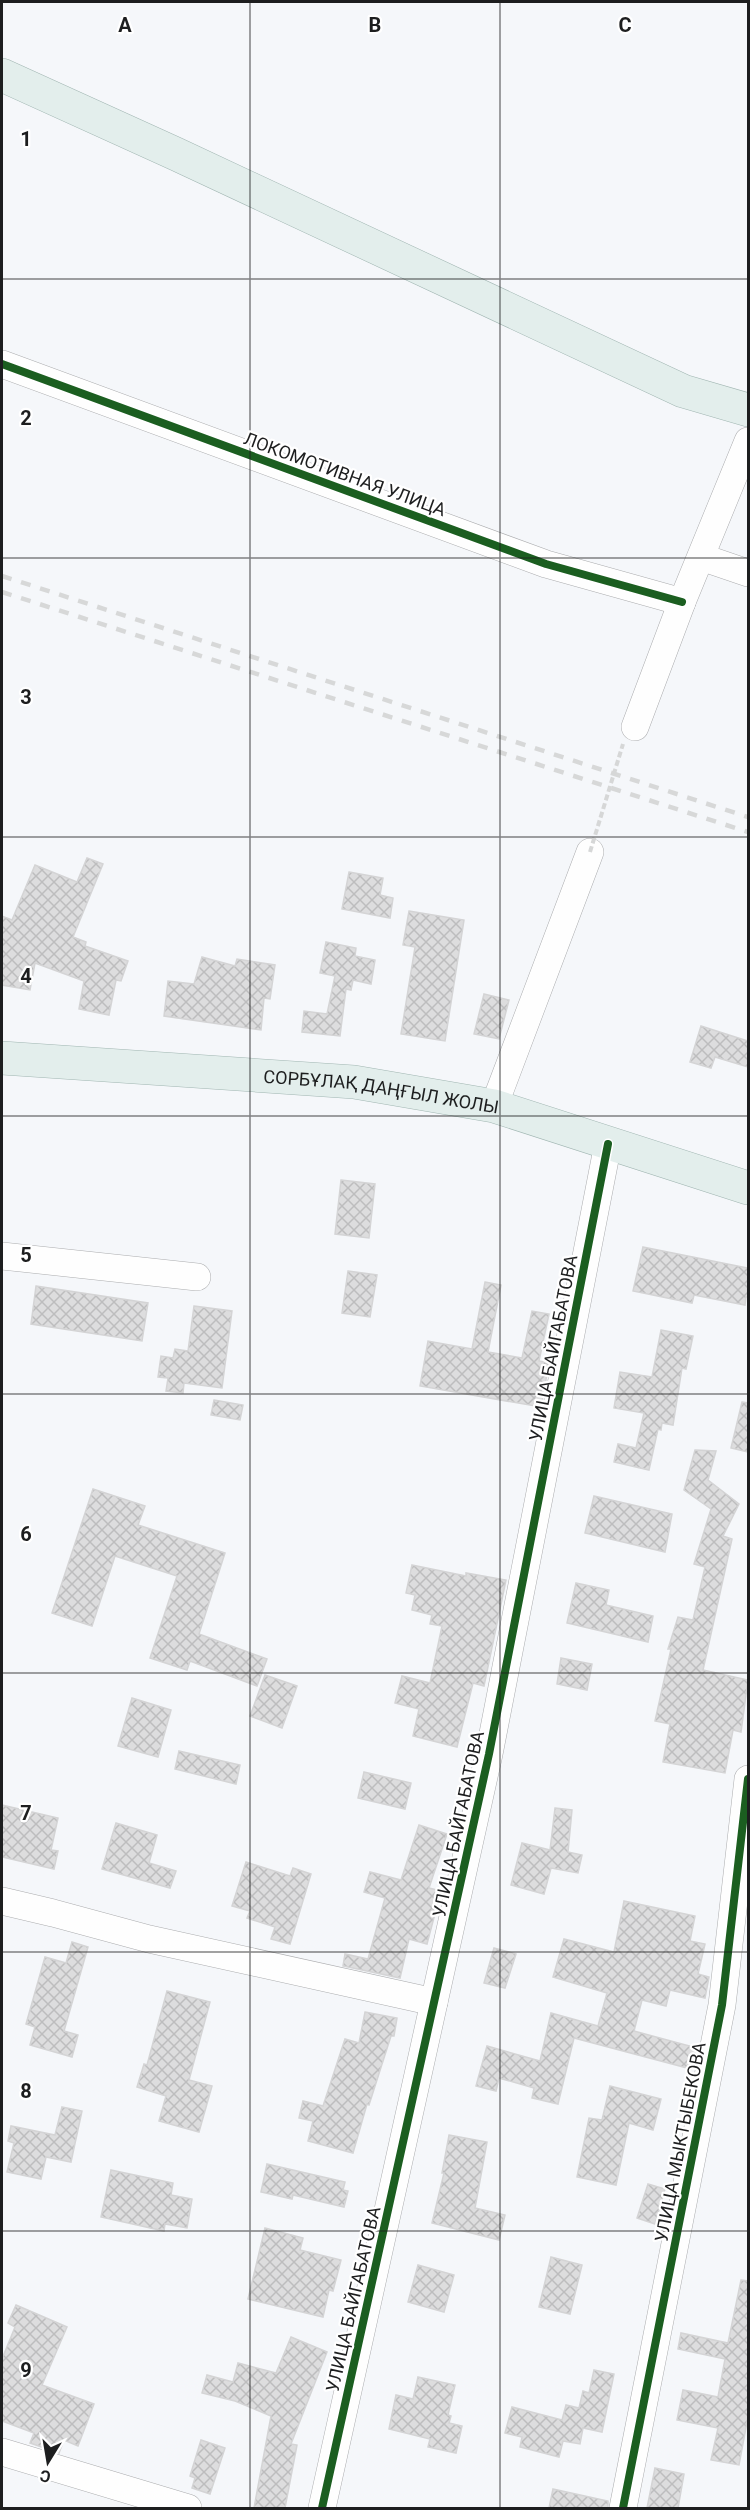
<svg xmlns="http://www.w3.org/2000/svg" width="750" height="2510" font-family="Roboto,sans-serif">
	<defs>
		<pattern id="building-cross-hatch" width="8" height="8" patternUnits="userSpaceOnUse" patternTransform="scale(1.5)"><rect width="8" height="8" fill="#ddddde"/><path d="M0 0l8 8M0 8l8-8" fill="none" stroke="#bdbdbe"/></pattern>
	</defs>
	<rect width="100%" height="100%" fill="#f5f7fa"/>
	<g fill="url(#building-cross-hatch)" stroke="#d4d4d5" stroke-width="1.5">
		<path d="M 87,858 L 103,864 L 73,937 L 86,942 L 85,946 L 128,961 L 121,981 L 116,980 L 109,1015 L 79,1009 L 84,981 L 35,963 L 30,990 L 2,985 L 2,916 L 12,920 L 35,865 L 77,882 Z"/>
		<path d="M 349,872 L 383,878 L 380,895 L 393,898 L 390,918 L 342,909 Z"/>
		<path d="M 409,911 L 464,920 L 445,1041 L 401,1034 L 415,947 L 403,945 Z"/>
		<path d="M 326,942 L 356,948 L 355,956 L 375,960 L 371,984 L 353,980 L 351,990 L 346,989 L 340,1036 L 302,1032 L 304,1011 L 327,1014 L 335,976 L 320,973 Z"/>
		<path d="M 202,957 L 235,966 L 237,959 L 275,965 L 270,999 L 264,998 L 261,1030 L 164,1016 L 168,981 L 194,984 Z"/>
		<path d="M 484,994 L 509,1000 L 499,1039 L 474,1034 Z"/>
		<path d="M 701,1026 L 748,1041 L 748,1067 L 715,1057 L 711,1068 L 690,1062 Z"/>
		<path d="M 341,1180 L 375,1184 L 369,1238 L 335,1234 Z"/>
		<path d="M 643,1247 L 748,1268 L 748,1297 L 746,1297 L 745,1305 L 694,1295 L 692,1303 L 633,1291 Z"/>
		<path d="M 348,1271 L 377,1275 L 370,1317 L 342,1313 Z"/>
		<path d="M 485,1282 L 501,1285 L 488,1352 L 522,1358 L 532,1311 L 549,1314 L 539,1361 L 549,1363 L 541,1407 L 420,1386 L 428,1341 L 472,1349 Z"/>
		<path d="M 36,1286 L 148,1303 L 142,1341 L 31,1324 Z"/>
		<path d="M 194,1306 L 232,1311 L 222,1388 L 184,1383 L 183,1393 L 166,1391 L 168,1378 L 158,1377 L 161,1356 L 173,1358 L 175,1349 L 188,1351 Z"/>
		<path d="M 661,1330 L 693,1336 L 686,1369 L 682,1368 L 673,1425 L 662,1423 L 661,1430 L 658,1429 L 649,1470 L 614,1462 L 618,1444 L 636,1448 L 644,1413 L 614,1408 L 620,1372 L 652,1377 Z"/>
		<path d="M 214,1400 L 243,1405 L 240,1420 L 211,1415 Z"/>
		<path d="M 742,1402 L 748,1403 L 748,1452 L 731,1448 Z"/>
		<path d="M 695,1450 L 716,1451 L 708,1480 L 739,1504 L 723,1536 L 732,1539 L 703,1670 L 748,1680 L 741,1732 L 733,1730 L 725,1773 L 663,1762 L 670,1724 L 655,1721 L 671,1649 L 668,1649 L 678,1617 L 693,1620 L 705,1567 L 694,1564 L 711,1509 L 684,1490 Z"/>
		<path d="M 93,1489 L 145,1506 L 138,1525 L 225,1553 L 199,1634 L 267,1659 L 257,1686 L 190,1661 L 187,1670 L 150,1658 L 177,1576 L 115,1556 L 92,1626 L 52,1613 Z"/>
		<path d="M 594,1496 L 672,1514 L 665,1552 L 585,1533 Z"/>
		<path d="M 412,1565 L 466,1576 L 466,1573 L 506,1580 L 484,1686 L 473,1683 L 457,1747 L 413,1736 L 419,1709 L 395,1703 L 402,1676 L 430,1683 L 442,1626 L 430,1624 L 432,1615 L 412,1610 L 415,1595 L 406,1593 Z"/>
		<path d="M 576,1583 L 609,1590 L 606,1605 L 653,1616 L 648,1642 L 567,1623 Z"/>
		<path d="M 561,1658 L 592,1664 L 587,1690 L 557,1684 Z"/>
		<path d="M 265,1675 L 297,1686 L 282,1728 L 250,1716 Z"/>
		<path d="M 132,1698 L 171,1710 L 158,1757 L 118,1746 Z"/>
		<path d="M 179,1751 L 240,1765 L 236,1784 L 175,1769 Z"/>
		<path d="M 364,1772 L 411,1783 L 405,1809 L 358,1798 Z"/>
		<path d="M 2,1805 L 58,1818 L 51,1850 L 58,1851 L 54,1869 L 2,1857 Z"/>
		<path d="M 555,1808 L 572,1810 L 568,1852 L 582,1855 L 578,1873 L 551,1868 L 544,1894 L 511,1885 L 522,1843 L 550,1850 Z"/>
		<path d="M 116,1823 L 157,1835 L 149,1863 L 176,1871 L 170,1888 L 102,1869 Z"/>
		<path d="M 419,1825 L 447,1834 L 429,1888 L 441,1891 L 427,1944 L 409,1939 L 400,1978 L 343,1966 L 345,1954 L 368,1959 L 385,1898 L 364,1892 L 370,1872 L 401,1880 Z"/>
		<path d="M 246,1862 L 290,1876 L 293,1868 L 311,1874 L 290,1944 L 271,1939 L 275,1927 L 247,1918 L 250,1911 L 232,1906 Z"/>
		<path d="M 624,1901 L 695,1916 L 690,1941 L 705,1944 L 698,1974 L 709,1977 L 705,1998 L 670,1990 L 666,2006 L 642,2000 L 634,2031 L 697,2048 L 691,2069 L 574,2038 L 558,2104 L 532,2098 L 534,2088 L 499,2078 L 496,2091 L 476,2086 L 487,2046 L 540,2061 L 551,2013 L 598,2026 L 607,1993 L 553,1977 L 564,1939 L 614,1952 Z"/>
		<path d="M 72,1942 L 88,1947 L 64,2031 L 78,2035 L 72,2057 L 30,2045 L 35,2027 L 26,2024 L 45,1957 L 66,1963 Z"/>
		<path d="M 494,1948 L 516,1954 L 505,1988 L 484,1983 Z"/>
		<path d="M 167,1991 L 210,2002 L 189,2080 L 212,2086 L 199,2132 L 159,2121 L 166,2096 L 137,2087 L 144,2064 L 147,2065 Z"/>
		<path d="M 365,2012 L 397,2018 L 394,2036 L 391,2036 L 369,2105 L 367,2104 L 353,2153 L 308,2141 L 313,2121 L 299,2118 L 303,2101 L 323,2106 L 345,2039 L 359,2043 Z"/>
		<path d="M 610,2086 L 661,2099 L 653,2130 L 629,2123 L 616,2185 L 577,2177 L 589,2118 L 602,2120 Z"/>
		<path d="M 62,2107 L 82,2111 L 71,2162 L 46,2157 L 41,2179 L 7,2172 L 14,2143 L 8,2141 L 11,2126 L 55,2135 Z"/>
		<path d="M 449,2135 L 487,2142 L 475,2208 L 505,2215 L 499,2240 L 432,2223 L 444,2173 L 442,2173 Z"/>
		<path d="M 267,2164 L 345,2182 L 343,2190 L 348,2191 L 344,2207 L 293,2195 L 292,2199 L 261,2192 Z"/>
		<path d="M 111,2170 L 173,2183 L 171,2195 L 192,2199 L 187,2228 L 165,2224 L 164,2231 L 101,2217 Z"/>
		<path d="M 648,2184 L 665,2189 L 655,2224 L 637,2218 Z"/>
		<path d="M 265,2228 L 303,2238 L 300,2250 L 341,2260 L 333,2291 L 329,2290 L 323,2317 L 248,2299 Z"/>
		<path d="M 551,2257 L 582,2265 L 570,2314 L 539,2307 Z"/>
		<path d="M 418,2265 L 454,2275 L 444,2312 L 408,2302 Z"/>
		<path d="M 741,2280 L 748,2281 L 748,2417 L 739,2465 L 711,2460 L 718,2428 L 677,2420 L 683,2390 L 718,2397 L 725,2359 L 678,2349 L 681,2333 L 728,2343 Z"/>
		<path d="M 16,2305 L 67,2327 L 42,2385 L 94,2404 L 78,2446 L 64,2440 L 59,2453 L 30,2443 L 34,2433 L 2,2421 L 2,2359 L 15,2327 L 8,2323 Z"/>
		<path d="M 291,2337 L 327,2352 L 291,2444 L 297,2445 L 285,2508 L 254,2508 L 271,2416 L 235,2401 L 202,2393 L 207,2375 L 233,2382 L 238,2363 L 276,2373 Z"/>
		<path d="M 594,2370 L 614,2374 L 602,2432 L 583,2428 L 580,2444 L 563,2441 L 559,2457 L 520,2447 L 522,2437 L 505,2433 L 512,2407 L 562,2420 L 566,2405 L 579,2408 L 583,2391 L 589,2393 Z"/>
		<path d="M 418,2377 L 455,2385 L 448,2415 L 451,2416 L 449,2423 L 462,2426 L 456,2453 L 428,2447 L 430,2439 L 389,2429 L 396,2395 L 413,2399 Z"/>
		<path d="M 201,2440 L 225,2448 L 210,2494 L 192,2488 L 195,2478 L 190,2476 Z"/>
		<path d="M 655,2468 L 684,2474 L 678,2508 L 647,2508 Z"/>
		<path d="M 553,2489 L 608,2501 L 608,2508 L 549,2508 Z"/>
	</g>
	<g fill="none" stroke-linecap="round" stroke-linejoin="round">
		<defs>
			<g id="minor">
				<path d="M 2,364 L 546,564 L 682,602"/>
				<path d="M 701,557 L 748,573"/>
				<path d="M 635,727 L 682,602 L 748,441"/>
				<path d="M 494,1106 L 590,852"/>
				<path d="M 2,1256 L 197,1277"/>
				<path d="M 2,1901 L 53,1913 L 149,1939 L 434,2002"/>
				<path d="M 2,2452 L 188,2508"/>
				<path d="M 322,2508 L 489,1754 L 608,1144"/>
				<path d="M 623,2508 L 722,2005 L 748,1779"/>
			</g>
			<g id="major">
				<path d="M 2,75 L 176,154 L 683,391 L 748,410"/>
				<path id="s1" d="M 2,1058 L 354,1082 L 494,1106 L 748,1188"/>
			</g>
		</defs>
		<use href="#minor" stroke="#acadaf" stroke-width="28"/>
		<use href="#major" stroke="#a1b6b2" stroke-width="34"/>
		<use href="#minor" stroke="#fefefe" stroke-width="27"/>
		<use href="#major" stroke="#e3eeec" stroke-width="33"/>
		<g stroke="#d7d8d8" stroke-width="4.5" stroke-dasharray="10 10" stroke-linecap="butt">
			<path d="M 2,576 L 748,817"/>
			<path d="M 2,592 L 748,832"/>
		</g>
		<path stroke="#d6d7d7" stroke-width="4" stroke-dasharray="6 3" stroke-linecap="butt" d="M 590,852 L 623,744"/>
		<defs>
			<g id="cycleway">
				<path d="M 2,364 L 546,564 L 682,602"/>
				<path d="M 322,2508 L 489,1754 L 608,1144"/>
				<path d="M 623,2508 L 722,2005 L 748,1779"/>
			</g>
		</defs>
		<use href="#cycleway" stroke="#fff" stroke-width="11"/>
		<use href="#cycleway" stroke="#1b5e20" stroke-width="8"/>
	</g>
	<path fill="none" stroke="#1d1e1f" stroke-width="1.5" stroke-opacity="0.55" d="M 250,2 L 250,2508M 500,2 L 500,2508M 2,279 L 748,279M 2,558 L 748,558M 2,837 L 748,837M 2,1116 L 748,1116M 2,1394 L 748,1394M 2,1673 L 748,1673M 2,1952 L 748,1952M 2,2231 L 748,2231"/>
	<g text-anchor="middle" dominant-baseline="central" stroke-width="4.5" stroke-linejoin="round" paint-order="stroke">
		<g font-size="18" fill="#1d1e1f" stroke="#fff">
			<text transform="translate(345 474) rotate(20)">ЛОКОМОТИВНАЯ УЛИЦА</text>
			<text stroke="none"><textPath href="#s1" startOffset="381">СОРБҰЛАҚ ДАҢҒЫЛ ЖОЛЫ</textPath></text>
			<text transform="translate(553 1348) rotate(-79)">УЛИЦА БАЙГАБАТОВА</text>
			<text transform="translate(458 1824) rotate(-78)">УЛИЦА БАЙГАБАТОВА</text>
			<text transform="translate(680 2142) rotate(-79)">УЛИЦА МЫКТЫБЕКОВА</text>
			<text transform="translate(353 2299) rotate(-77)">УЛИЦА БАЙГАБАТОВА</text>
		</g>
	</g>
	<g font-size="20" text-anchor="middle" font-weight="bold" fill="#1d1e1f" stroke="#fff" stroke-width="4.5" stroke-linejoin="round" paint-order="stroke">
		<text x="125" y="32">A</text>
		<text x="375" y="32">B</text>
		<text x="625" y="32">C</text>
		<text x="26" y="146">1</text>
		<text x="26" y="425">2</text>
		<text x="26" y="704">3</text>
		<text x="26" y="983">4</text>
		<text x="26" y="1262">5</text>
		<text x="26" y="1541">6</text>
		<text x="26" y="1820">7</text>
		<text x="26" y="2098">8</text>
		<text x="26" y="2377">9</text>
	</g>
	<rect width="750" height="2510" fill="none" stroke="#1d1e1f" stroke-width="6"/>
	<g transform="translate(48 2462) rotate(191)" stroke="#ffffff" stroke-width="4.5" paint-order="stroke">
	<path d="M0-4.5L10 22L0 15L-10 22Z" fill="#1d1e1f"/>
	<text y="-9" font-size="16" font-weight="bold" text-anchor="middle" fill="#1d1e1f">С</text>
	</g>
</svg>
